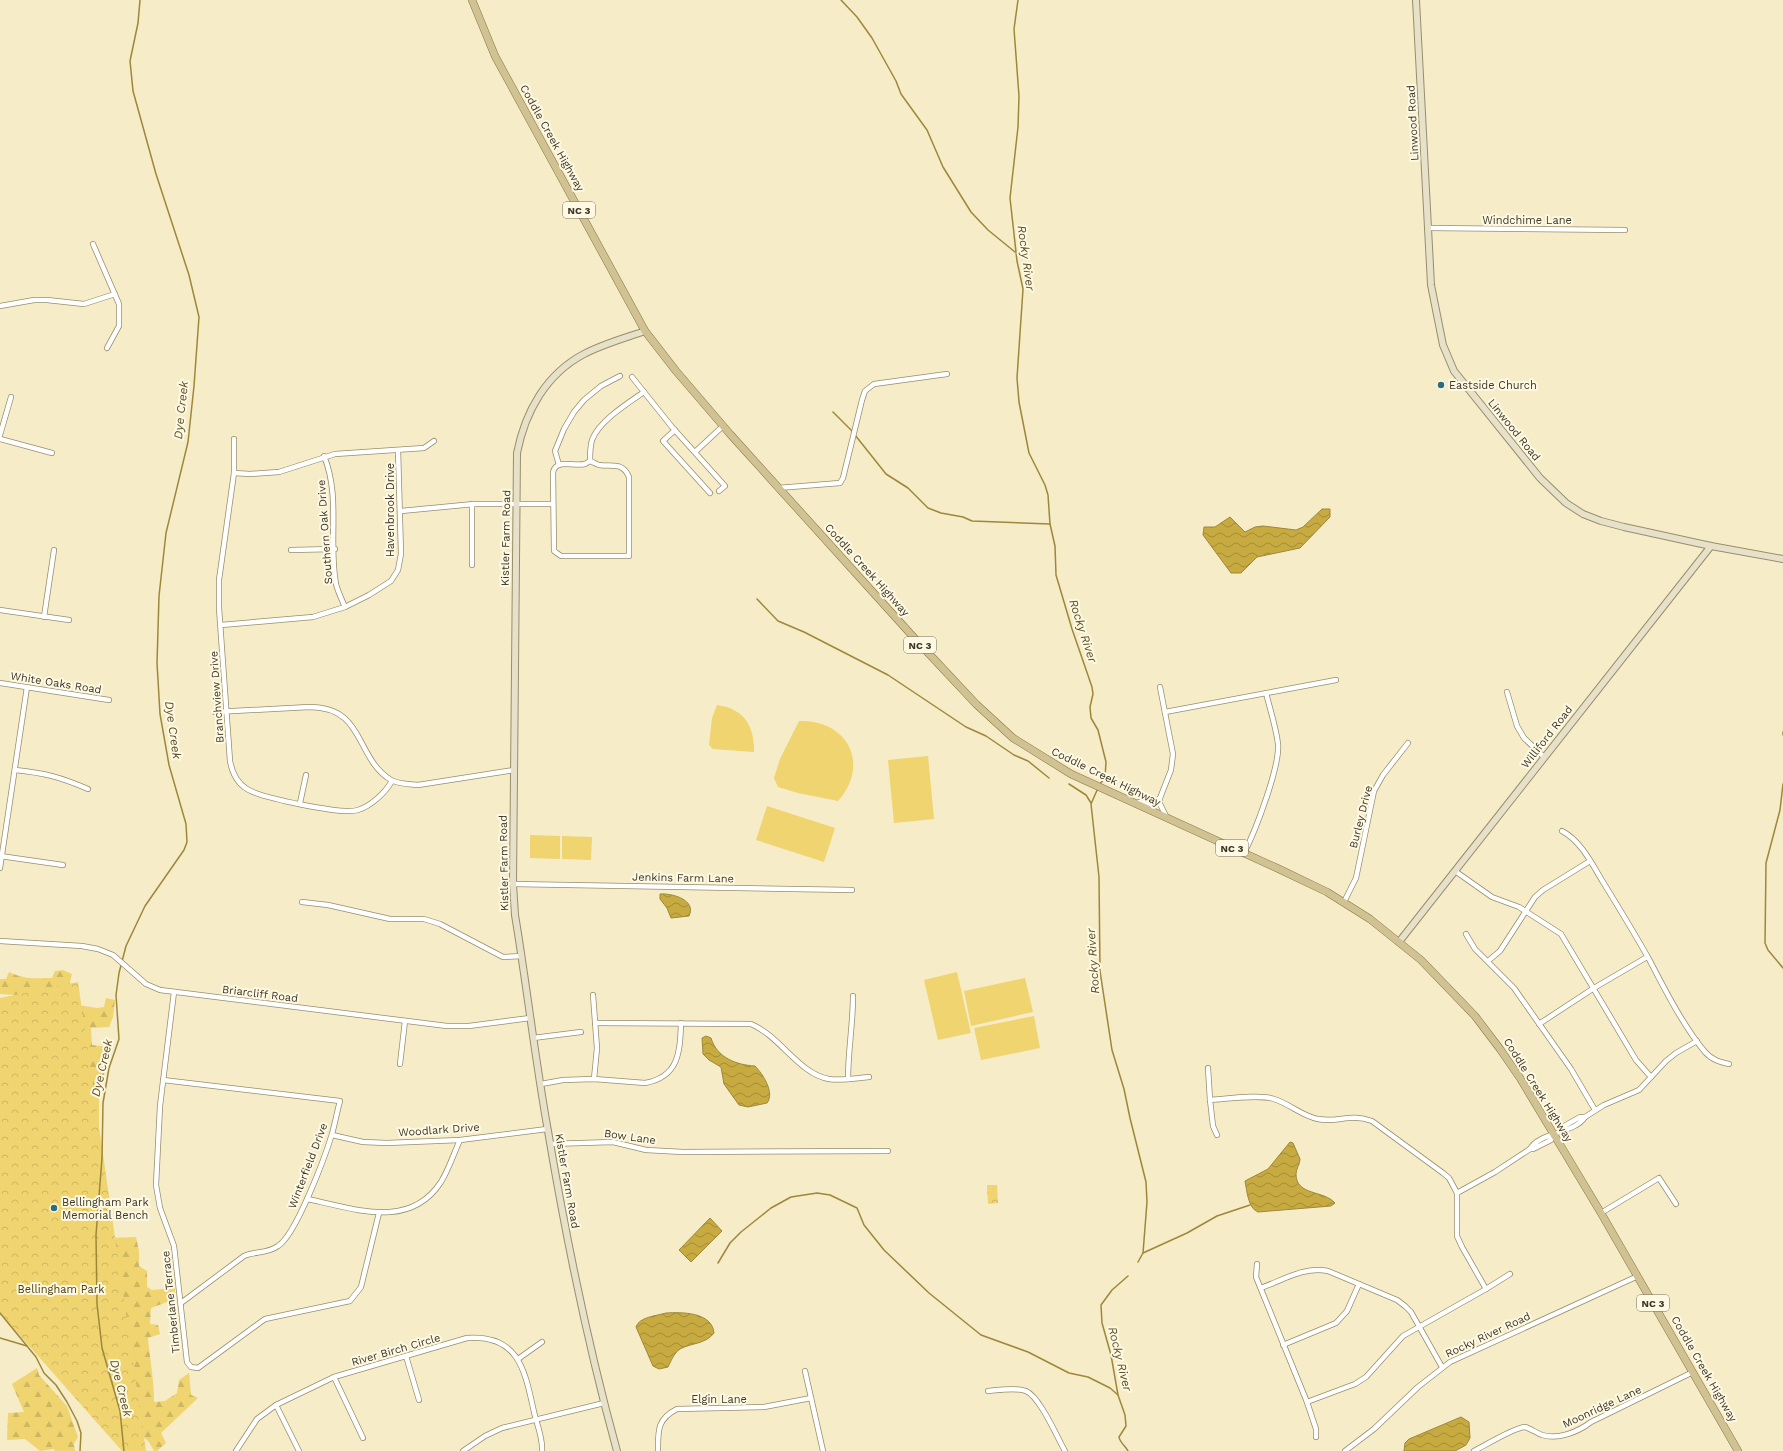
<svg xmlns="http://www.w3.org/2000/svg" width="1783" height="1451" font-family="'Work Sans',sans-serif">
	<defs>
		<pattern id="forest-firs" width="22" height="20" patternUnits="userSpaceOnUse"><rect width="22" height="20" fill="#efd470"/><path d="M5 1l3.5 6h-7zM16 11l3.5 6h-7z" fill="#ceb761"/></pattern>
		<pattern id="park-crowns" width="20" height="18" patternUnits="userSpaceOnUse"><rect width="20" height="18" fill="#efd470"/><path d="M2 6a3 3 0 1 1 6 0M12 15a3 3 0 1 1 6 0" fill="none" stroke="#ceb761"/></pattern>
		<pattern id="water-waves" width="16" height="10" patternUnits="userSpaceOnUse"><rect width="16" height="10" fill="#c7ab41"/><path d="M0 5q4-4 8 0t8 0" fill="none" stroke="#a38c36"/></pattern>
	</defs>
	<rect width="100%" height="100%" fill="#f6ecc8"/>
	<g fill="#efd470">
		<path d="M 717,705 C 745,709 754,726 754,752 L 713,749 L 709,745 L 712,718 Z"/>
		<path d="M 799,721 C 847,719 871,764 838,801 L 798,793 L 778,787 L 774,778 L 780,759 Z"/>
		<path d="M 928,756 L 934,819 L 894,823 L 888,760 Z"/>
		<path d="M 767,806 L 835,828 L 824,862 L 756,840 Z"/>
		<path d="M 530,835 L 560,836 L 560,859 L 530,858 Z"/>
		<path d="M 562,836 L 592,837 L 591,860 L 562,859 Z"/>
		<path d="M 957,972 L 971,1033 L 938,1040 L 924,980 Z"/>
		<path d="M 1025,978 L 1033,1012 L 971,1026 L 964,991 Z"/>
		<path d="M 1034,1016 L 1040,1048 L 981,1060 L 974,1028 Z"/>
	</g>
	<g fill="url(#forest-firs)">
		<path d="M 63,970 L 72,974 L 70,982 L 72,1004 L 97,1008 L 104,1007 L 106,998 L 115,1000 L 113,1017 L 109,1027 L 91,1028 L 92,1045 L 110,1047 L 99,1098 L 99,1158 L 30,996 L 0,994 L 0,979 L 6,979 L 9,972 C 26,980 34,978 52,978 L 55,971 Z"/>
		<path d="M 136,1237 L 139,1251 L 139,1266 L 147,1271 L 147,1287 L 152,1290 L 175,1288 L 175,1299 L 151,1308 L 150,1324 L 158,1325 L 160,1334 L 148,1338 C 150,1359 154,1381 154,1402 L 165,1401 L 177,1393 L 179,1380 L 189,1373 L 191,1395 L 198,1398 L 161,1433 L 166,1443 L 157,1451 L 154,1451 L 149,1442 L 137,1431 L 110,1238 Z"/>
		<path d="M 37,1368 L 39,1375 L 67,1406 L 78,1437 L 74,1444 L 75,1451 L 55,1451 L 54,1449 L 40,1451 L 25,1439 L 7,1440 L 8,1413 L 24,1412 L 12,1384 Z"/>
	</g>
	<g fill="url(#park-crowns)">
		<path d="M 78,982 L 146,1451 L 122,1451 L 0,1313 L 0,998 Z"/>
		<path d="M 987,1185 L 997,1185 L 998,1203 L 988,1204 Z"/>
	</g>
	<g fill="url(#water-waves)" stroke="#9d883a">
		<path d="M 1322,509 L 1330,509 L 1330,517 L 1300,548 L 1257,557 L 1241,573 L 1231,573 L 1203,535 L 1204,527 L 1215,527 L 1230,517 L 1245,532 L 1255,527 L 1263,526 L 1296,530 L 1303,527 Z"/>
		<path d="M 660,894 C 672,893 697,900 689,916 L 671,918 L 667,908 L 660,899 Z"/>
		<path d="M 706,1036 L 711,1038 C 717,1058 737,1065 755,1066 C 763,1074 775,1093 767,1103 L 748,1107 L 739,1105 L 724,1084 L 721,1067 L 709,1060 L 703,1054 L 702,1038 Z"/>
		<path d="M 1290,1142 L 1293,1143 L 1300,1159 C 1300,1164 1296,1169 1296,1174 C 1296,1196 1324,1190 1335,1203 L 1331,1206 L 1258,1212 C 1248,1208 1247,1191 1245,1181 L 1268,1169 Z"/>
		<path d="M 710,1218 L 722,1231 L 691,1262 L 679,1250 Z"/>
		<path d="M 666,1313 C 682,1312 712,1312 714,1333 C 706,1344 691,1343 680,1349 C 674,1353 671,1361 668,1367 L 659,1369 L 653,1366 L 636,1327 C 639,1317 656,1316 666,1313 Z"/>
		<path d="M 1461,1417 L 1469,1422 L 1470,1438 L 1466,1445 L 1455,1451 L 1404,1451 L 1405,1443 L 1409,1439 Z"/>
	</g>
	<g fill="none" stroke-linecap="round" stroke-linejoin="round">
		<g stroke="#9d883a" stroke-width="1.5">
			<path d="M 841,0 L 857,17 L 872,38 L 896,81 L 901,94 L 927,130 L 943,167 L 971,212 L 988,230 L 1015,252"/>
			<path d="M 1018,0 L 1014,29 L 1019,96 L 1018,127 L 1010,198 L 1017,261 L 1023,289 L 1017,378 L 1019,402 L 1029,453 L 1045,485 L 1048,495 L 1050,524 L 1055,546 L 1056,575 L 1072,629 L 1092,687 L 1093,694 L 1090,707 L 1091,718 L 1098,730 L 1106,762 L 1105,778 L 1099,785"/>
			<path d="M 833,412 L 853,432"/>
			<path d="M 855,435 L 886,474 L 908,488 L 928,508 L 941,513 L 963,517 L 972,521 L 1050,524"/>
			<path d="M 757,599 L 778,621 L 804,632 L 888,675 L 966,727 L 986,736 L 1014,755 L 1028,761 L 1049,778"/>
			<path d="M 1783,732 L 1783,735"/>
			<path d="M 1069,784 L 1086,795 L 1091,803"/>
			<path d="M 1783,784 L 1780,810 L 1766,863 L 1765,943 L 1768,950 L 1783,968"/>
			<path d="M 1098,788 L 1091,804 L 1099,877 L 1100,971 L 1112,1050 L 1124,1089 L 1130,1118 L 1146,1182 L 1147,1202 L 1143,1253 L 1138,1262"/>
			<path d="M 1143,1253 L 1187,1233 L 1217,1216 L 1250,1205"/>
			<path d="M 718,1263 L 730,1243 L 741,1232 L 771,1208 L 791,1197 L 817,1193 L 830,1195 L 857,1208 L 864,1225 L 884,1250 L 929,1293 L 981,1335 L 1028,1352 L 1069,1373 L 1088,1377 L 1110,1388 L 1118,1395"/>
			<path d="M 0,1313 L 36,1357 L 44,1373 L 56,1385 L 67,1402 L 77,1421 L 81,1433 L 80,1451"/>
			<path d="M 0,1338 L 27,1346"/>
			<path d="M 124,1451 L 120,1411 L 102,1348 L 97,1304 L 96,1235 L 102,1158 L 103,1103 L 109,1068 L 119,1039 L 116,995 L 119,973 L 126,946 L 145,906 L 184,850 L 187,842 L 186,824 L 169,765 L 160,714 L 157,663 L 159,596 L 166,533 L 188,442 L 194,386 L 199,317 L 189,275 L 156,174 L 133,91 L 130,61 L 138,23 L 140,0"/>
			<path d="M 1128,1451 C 1125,1445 1120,1443 1119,1437 L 1126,1426 L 1125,1415 L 1118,1395 L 1111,1355 L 1102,1323 L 1101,1305 L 1112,1290 L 1128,1276"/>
		</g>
		<defs>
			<g id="street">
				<path d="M 1429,228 L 1625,230"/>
				<path d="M 93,244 L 119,304 L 119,326 L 107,348"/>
				<path d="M 0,306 L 34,300 L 47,300 L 84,304 L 115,294"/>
				<path d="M 644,392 L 672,427 L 725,486 L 719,491"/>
				<path d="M 675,430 L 663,441 L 710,493"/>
				<path d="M 0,435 L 11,397"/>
				<path d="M 0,439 L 52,453"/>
				<path d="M 234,439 L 234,473 L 219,580 L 219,608 L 230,761 C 232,772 237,783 247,789 C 261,798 343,815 358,810 C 371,806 385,793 392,781"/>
				<path d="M 695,452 L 723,426"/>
				<path d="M 324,456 C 341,497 328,542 336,584 C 338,592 342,600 345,607"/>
				<path d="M 590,461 C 593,462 596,464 599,465 C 613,467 623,462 629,477 L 629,556 L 561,556 L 554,551 L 553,472 C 557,458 574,467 585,464 C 587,463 588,462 590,461 C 590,454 590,447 592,440 C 599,421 628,403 644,392 L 632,377"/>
				<path d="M 559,465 L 555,451 L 564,429 L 574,412 L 584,400 L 601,386 L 620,376"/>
				<path d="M 234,473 L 250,474 L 279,472 L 335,454 L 424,448 L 434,441"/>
				<path d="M 778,488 L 840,483 L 843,478 L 862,400 L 865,391 L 874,384 L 947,374"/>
				<path d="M 401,511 L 474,504 L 553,504"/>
				<path d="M 291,550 L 335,549"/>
				<path d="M 472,565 L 472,504"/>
				<path d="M 0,610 L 69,620"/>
				<path d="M 44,617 L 54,550"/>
				<path d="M 221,625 L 313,617 L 345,607 L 369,595 L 391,581 L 398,570 L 401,554 L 398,450"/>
				<path d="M 0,683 L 109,700"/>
				<path d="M 1507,692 L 1517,726 L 1524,738 L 1544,757"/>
				<path d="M 215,712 L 309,707 C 366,707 354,757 391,780 C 398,784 409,784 418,785 L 514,770"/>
				<path d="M 1165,712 L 1336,680"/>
				<path d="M 15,770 C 45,773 60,777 88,789"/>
				<path d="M 1160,798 L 1171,770 L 1173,754 L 1160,687"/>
				<path d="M 1139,802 L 1152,805 L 1160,798 L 1160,804 L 1166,816"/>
				<path d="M 300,803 L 306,775"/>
				<path d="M 1562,831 C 1581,841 1592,864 1603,882 C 1619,908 1635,934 1650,961 C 1665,990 1684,1027 1705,1052 C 1712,1060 1720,1062 1729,1064"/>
				<path d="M 1244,853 C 1255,832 1280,767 1278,744 C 1276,727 1270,709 1266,693"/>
				<path d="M 0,856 L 63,865"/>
				<path d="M 0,868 L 27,687"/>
				<path d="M 1455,871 L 1492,897 L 1519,907 L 1561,934 L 1636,1060 L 1651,1077"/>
				<path d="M 513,884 L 852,890"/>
				<path d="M 302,902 L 328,905 L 390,919 L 424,919 L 440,924 L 503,957 L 522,956"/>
				<path d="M 1344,902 L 1356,878 L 1374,791 L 1383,775 L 1408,743"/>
				<path d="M 1466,934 L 1475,949 L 1514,988 L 1571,1069 L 1595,1110"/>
				<path d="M 0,941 L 82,946 L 98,949 L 113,955 L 146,984 L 160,990 L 447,1026 L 469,1026 L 530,1018"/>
				<path d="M 1488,961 L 1500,951 L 1535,897 L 1543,890 L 1590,861"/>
				<path d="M 174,992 L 160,1106 L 156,1185 L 160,1208 L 174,1246 L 187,1362 L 191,1367 L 198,1368 L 265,1319 L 350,1301 L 361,1287 L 379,1213"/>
				<path d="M 593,995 L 597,1048 L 594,1079"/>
				<path d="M 595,1023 L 751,1024 C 780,1036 799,1074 829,1079 C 842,1081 856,1078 869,1077"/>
				<path d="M 1539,1024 L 1594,988 L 1647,957"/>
				<path d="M 533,1038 L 581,1032"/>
				<path d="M 400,1064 L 405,1021"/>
				<path d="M 1208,1068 L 1210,1100"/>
				<path d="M 848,1079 C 848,1051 853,1024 853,996"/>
				<path d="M 163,1080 L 340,1101 C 337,1112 335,1123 332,1134 C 325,1157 296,1235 278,1246 C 267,1254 255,1251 244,1256 L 181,1303"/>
				<path d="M 541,1084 L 563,1080 L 594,1079 L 645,1083 C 679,1077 680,1052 681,1023"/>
				<path d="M 1585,1117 L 1604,1105 L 1639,1090 L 1666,1061 L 1676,1053 L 1697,1041"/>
				<path d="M 332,1135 L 363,1142 L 387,1143 L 460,1140 L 547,1129"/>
				<path d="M 1217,1135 L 1213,1126 L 1210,1100 C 1227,1099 1259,1094 1274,1099 C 1290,1104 1302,1116 1318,1119 C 1337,1123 1350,1113 1372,1121 L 1443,1173 L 1449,1178 L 1457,1193 L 1495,1172 L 1530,1149"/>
				<path d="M 1551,1136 L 1551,1140 L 1533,1149 L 1530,1149 C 1539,1132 1574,1134 1585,1117 L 1580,1117 L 1564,1126 L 1562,1130"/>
				<path d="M 550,1144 L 613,1142 L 646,1150 L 683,1152 L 888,1151"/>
				<path d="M 307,1199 C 353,1208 409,1231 441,1182 C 449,1169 454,1153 460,1140"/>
				<path d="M 1601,1213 L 1659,1178 L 1676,1204"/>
				<path d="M 1257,1264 L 1256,1277 L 1307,1402 L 1316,1429 L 1316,1437"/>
				<path d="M 1261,1288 C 1283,1280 1305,1266 1328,1271 L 1397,1300 L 1405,1306 L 1411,1312 L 1442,1367"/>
				<path d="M 1486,1289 L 1510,1274"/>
				<path d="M 1283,1345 L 1336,1323 L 1347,1311 L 1359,1284"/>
				<path d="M 406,1356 L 419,1400"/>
				<path d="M 518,1359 L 542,1342"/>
				<path d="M 805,1371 L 823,1451"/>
				<path d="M 334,1377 L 363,1438"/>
				<path d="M 988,1391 C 999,1390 1016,1387 1026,1391 C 1040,1397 1057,1437 1065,1451"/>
				<path d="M 1307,1402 L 1355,1384 L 1366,1377 L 1403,1336 L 1486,1289 L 1462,1247 L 1457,1236 L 1457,1193"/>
				<path d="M 276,1405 L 299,1451"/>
				<path d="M 236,1451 L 257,1419 L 276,1405 L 334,1377 L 467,1338 C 519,1334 525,1371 534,1412 C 537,1425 543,1438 542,1451"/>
				<path d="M 463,1451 L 485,1436 L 502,1428 L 604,1403"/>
				<path d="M 658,1451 C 658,1431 657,1419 677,1409 L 764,1407 L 811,1398"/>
				<path d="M 1345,1451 L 1374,1429 L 1418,1387 L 1450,1362 L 1638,1276"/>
				<path d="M 1474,1451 C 1484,1446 1515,1427 1525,1427 C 1529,1428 1537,1433 1542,1435 C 1558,1440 1578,1432 1591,1422 L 1693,1372"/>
			</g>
			<g id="secondary">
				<path d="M 1416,0 L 1431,285 L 1443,345 L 1454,371 L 1540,478 L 1566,503 L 1583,514 L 1601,521 L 1624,527 L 1711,546 L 1783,559"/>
				<path d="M 1399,942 L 1711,546"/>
				<path d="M 617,1451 C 588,1346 566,1238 548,1131 C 535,1059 527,987 515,915 L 513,884 L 517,453 C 525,412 546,374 584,354 C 603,344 625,338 645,331"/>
			</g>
			<path id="primary" d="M 472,0 L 495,56 L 645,331 L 676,371 L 730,434 L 917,641 L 976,704 L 1013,738 L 1071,774 L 1279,869 L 1327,892 L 1370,919 L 1421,960 L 1475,1016 L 1500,1049 L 1520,1078 L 1601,1213 L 1738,1451"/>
		</defs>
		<use href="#street" stroke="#978e6d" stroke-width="6"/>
		<use href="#secondary" stroke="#978e6d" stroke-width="8"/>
		<use href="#primary" stroke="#88773f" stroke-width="8"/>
		<use href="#street" stroke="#fff" stroke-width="4.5"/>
		<use href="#secondary" stroke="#e8e1c9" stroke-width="6"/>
		<use href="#primary" stroke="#d0c293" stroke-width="7"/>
	</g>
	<g fill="#2c6c81" stroke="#fff9e3" stroke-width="1.5">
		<circle cx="1441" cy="385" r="4"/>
		<circle cx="54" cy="1208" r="4"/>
	</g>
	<g text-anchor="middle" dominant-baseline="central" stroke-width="4" stroke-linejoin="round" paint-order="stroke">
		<g fill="#fff9e3" stroke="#767161" stroke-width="1">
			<rect x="563" y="202" width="32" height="16" rx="3"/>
			<rect x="904" y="637" width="32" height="16" rx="3"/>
			<rect x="1216" y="840" width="32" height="16" rx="3"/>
			<rect x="1637" y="1295" width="32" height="16" rx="3"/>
		</g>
		<g font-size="10" font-weight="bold" fill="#3b3729">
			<text x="579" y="210">NC 3</text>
			<text x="920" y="645">NC 3</text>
			<text x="1232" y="848">NC 3</text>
			<text x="1653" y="1303">NC 3</text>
		</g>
		<g font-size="11" fill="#3b3729" stroke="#fff9e3">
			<text transform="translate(1413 123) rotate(-93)">Linwood Road</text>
			<text transform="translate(552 138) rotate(61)">Coddle Creek Highway</text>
			<text x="1527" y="220">Windchime Lane</text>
			<text transform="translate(1514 430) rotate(51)">Linwood Road</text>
			<text transform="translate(390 510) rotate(-90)">Havenbrook Drive</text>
			<text transform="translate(325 532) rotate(-94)">Southern Oak Drive</text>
			<text transform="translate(506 538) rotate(-89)">Kistler Farm Road</text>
			<text transform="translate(867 570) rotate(48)">Coddle Creek Highway</text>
			<text transform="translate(56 683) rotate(9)">White Oaks Road</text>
			<text transform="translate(217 697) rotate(-94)">Branchview Drive</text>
			<text transform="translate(1547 737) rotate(-52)">Williford Road</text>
			<text transform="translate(1106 777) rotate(26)">Coddle Creek Highway</text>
			<text transform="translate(1361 817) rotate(-76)">Burley Drive</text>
			<text transform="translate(504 863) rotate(-91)">Kistler Farm Road</text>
			<text transform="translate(683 878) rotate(1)">Jenkins Farm Lane</text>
			<text transform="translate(260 994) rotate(7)">Briarcliff Road</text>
			<text transform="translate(1538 1090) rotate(58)">Coddle Creek Highway</text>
			<text transform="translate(439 1130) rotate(-4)">Woodlark Drive</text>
			<text transform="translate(630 1137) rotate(8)">Bow Lane</text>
			<text transform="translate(308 1166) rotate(-69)">Winterfield Drive</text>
			<text transform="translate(567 1181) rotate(80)">Kistler Farm Road</text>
			<text transform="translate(171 1302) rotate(-96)">Timberlane Terrace</text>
			<text transform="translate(1488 1335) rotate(-25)">Rocky River Road</text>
			<text transform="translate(396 1350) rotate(-16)">River Birch Circle</text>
			<text transform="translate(1704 1369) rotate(60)">Coddle Creek Highway</text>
			<text x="719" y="1399">Elgin Lane</text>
			<text transform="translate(1602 1407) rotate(-25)">Moonridge Lane</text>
		</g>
		<g font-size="11" fill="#3b3729" stroke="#fff9e3" text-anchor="start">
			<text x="1449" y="385">Eastside Church</text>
			<text x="62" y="1202">Bellingham Park<tspan x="62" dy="13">Memorial Bench</tspan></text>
		</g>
		<g font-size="11" fill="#4d4115" stroke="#fff9e3">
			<text x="61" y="1289">Bellingham Park</text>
		</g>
		<g font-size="12" font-style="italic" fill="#5e5228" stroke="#fff9e3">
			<text transform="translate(1026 258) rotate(82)">Rocky River</text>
			<text transform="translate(181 410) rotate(-84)">Dye Creek</text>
			<text transform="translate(1083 631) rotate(72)">Rocky River</text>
			<text transform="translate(173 730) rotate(82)">Dye Creek</text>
			<text transform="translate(1093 961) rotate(-94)">Rocky River</text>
			<text transform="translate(102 1068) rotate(-77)">Dye Creek</text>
			<text transform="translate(1120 1359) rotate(76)">Rocky River</text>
			<text transform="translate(121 1388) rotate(76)">Dye Creek</text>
		</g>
	</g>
</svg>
